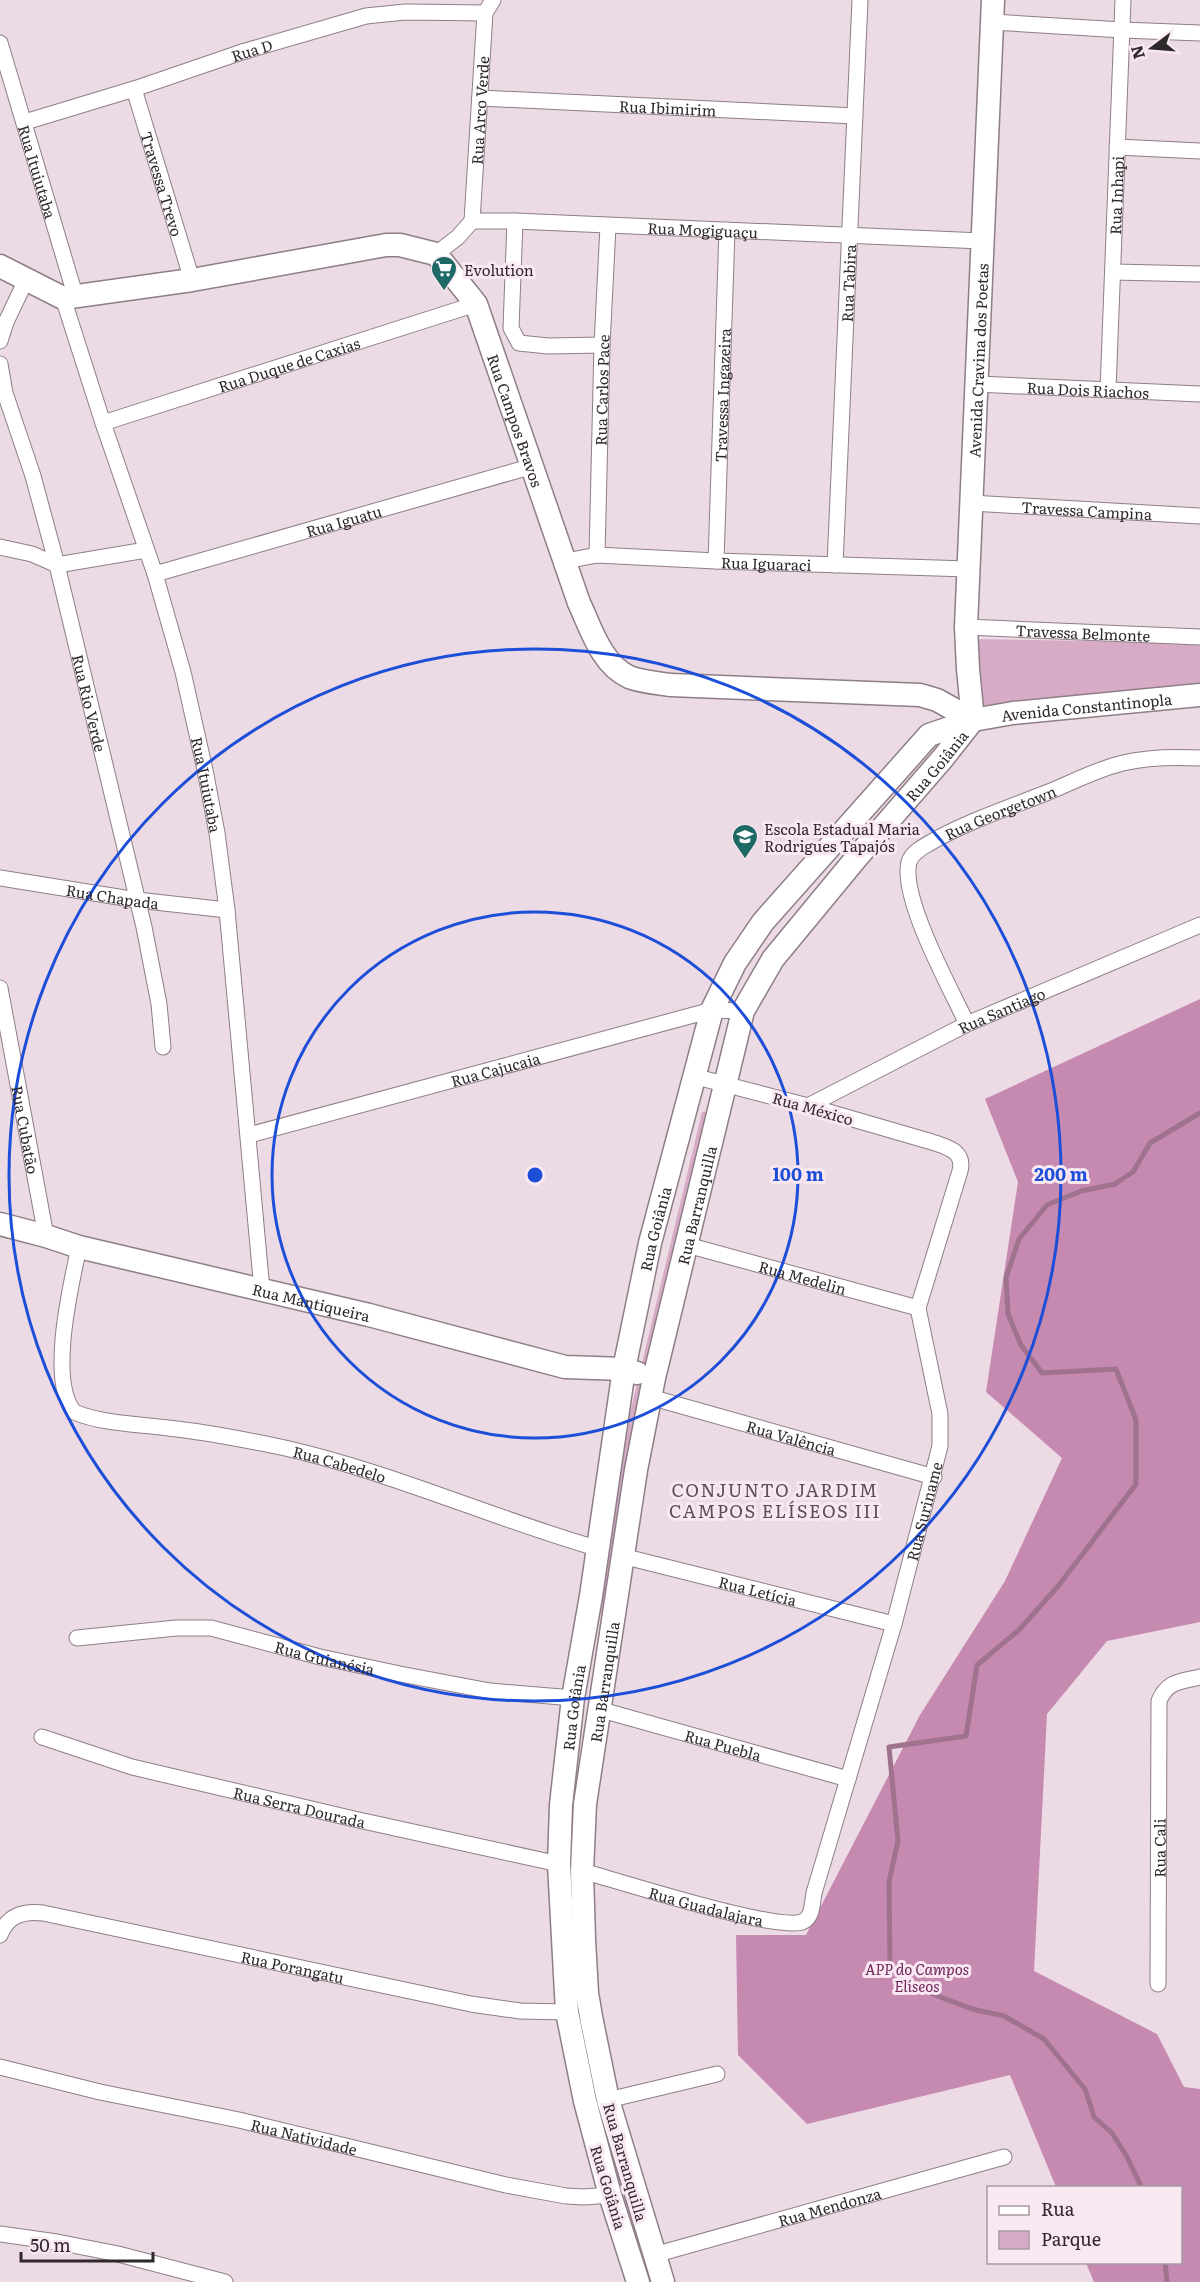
<svg xmlns="http://www.w3.org/2000/svg" width="1200" height="2282" font-family="Literata,serif">
	<rect width="100%" height="100%" fill="#ecdae4"/>
	<g fill="#d7abc6">
		<path d="M 968,639 L 1200,643 L 1200,689 L 964,710 Z"/>
		<path d="M 715,1111 L 613,1569 L 589,1891 L 591,2021 L 666,2282 L 651,2282 L 624,2205 L 582,2023 L 594,1733 L 604,1565 L 631,1409 L 702,1112 Z"/>
	</g>
	<path fill="#c689b0" d="M 1200,999 L 1200,1622 L 1107,1641 L 1047,1714 L 1034,1971 L 1157,2034 L 1184,2087 L 1200,2089 L 1200,2282 L 1094,2282 L 1086,2263 L 1180,2262 L 1180,2188 L 1056,2187 L 1010,2075 L 807,2124 L 738,2055 L 736,1935 L 806,1935 L 920,1715 L 1005,1581 L 1062,1458 L 986,1392 L 1018,1182 L 985,1099 Z"/>
	<g fill="none" stroke-linecap="round" stroke-linejoin="round">
		<g stroke="#9f728e" stroke-width="5">
			<path d="M 1142,2188 L 1127,2157 L 1112,2133 L 1094,2117 L 1085,2089 L 1044,2039 L 1004,2016 L 972,2009 L 914,1987 L 890,1964 L 889,1882 L 898,1841 L 889,1747 L 966,1736 L 977,1665 L 1019,1630 L 1059,1585 L 1136,1484 L 1136,1420 L 1116,1369 L 1042,1373 L 1021,1345 L 1008,1314 L 1006,1278 L 1019,1239 L 1047,1205 L 1081,1191 L 1115,1184 L 1133,1172 L 1150,1143 L 1200,1113"/>
			<path d="M 1165,2262 L 1167,2282"/>
		</g>
		<defs>
			<g id="street">
				<path d="M 993,22 L 1122,30 L 1200,33"/>
				<path id="s1" d="M 0,43 L 76,298"/>
				<path id="s2" d="M 134,89 L 192,280"/>
				<path id="s3" d="M 480,98 L 855,116"/>
				<path id="s4" d="M 25,122 L 134,89 L 242,52 L 366,16 L 405,12 L 485,13"/>
				<path d="M 1117,147 L 1200,151"/>
				<path id="s5" d="M 472,221 L 485,13 L 493,0"/>
				<path d="M 515,221 L 511,328 L 519,343 L 548,346 L 602,345"/>
				<path id="s6" d="M 436,254 L 458,237 L 472,221 L 515,221 L 982,241"/>
				<path d="M 1113,272 L 1200,274"/>
				<path id="s7" d="M 63,298 L 103,423 L 155,574 L 183,672 L 205,770 L 217,833 L 227,910 L 262,1290"/>
				<path d="M 0,341 L 6,322 L 26,280"/>
				<path id="s8" d="M 0,364 L 5,393 L 33,476 L 57,565 L 144,927 L 159,1004 L 163,1047"/>
				<path id="s9" d="M 976,384 L 1200,394"/>
				<path id="s10" d="M 1108,390 L 1123,0"/>
				<path id="s11" d="M 103,423 L 476,304"/>
				<path id="s12" d="M 971,503 L 1200,516"/>
				<path d="M 0,547 L 32,554 L 57,565 L 146,550"/>
				<path id="s13" d="M 597,555 L 602,345 L 608,226"/>
				<path id="s14" d="M 566,561 L 597,555 L 716,561 L 968,569"/>
				<path id="s15" d="M 716,561 L 727,230"/>
				<path id="s16" d="M 835,565 L 860,0"/>
				<path id="s17" d="M 155,574 L 533,466"/>
				<path id="s18" d="M 966,627 L 1200,637"/>
				<path id="s19" d="M 0,878 L 137,900 L 227,910"/>
				<path id="s20" d="M 0,988 L 46,1236"/>
				<path id="s21" d="M 967,1024 C 951,989 900,898 909,862 C 912,853 921,848 928,844 C 963,823 1008,808 1046,793 C 1071,783 1097,769 1123,763 C 1148,757 1175,757 1200,758"/>
				<path id="s22" d="M 808,1106 L 967,1024 L 1200,925"/>
				<path id="s23" d="M 249,1135 L 712,1010 L 743,1011"/>
				<path id="s24" d="M 687,1245 L 918,1308"/>
				<path id="s25" d="M 79,1247 C 71,1285 48,1380 74,1412 C 103,1424 138,1424 168,1428 C 207,1432 247,1440 285,1448 C 391,1472 492,1518 596,1548"/>
				<path id="s26" d="M 650,1397 L 934,1477"/>
				<path id="s27" d="M 622,1556 L 894,1624"/>
				<path id="s28" d="M 77,1638 L 176,1628 L 211,1628 L 320,1657 L 400,1674 L 490,1691 L 573,1698"/>
				<path id="s29" d="M 598,1709 L 848,1779"/>
				<path id="s30" d="M 42,1737 L 132,1767 L 354,1819 L 559,1864"/>
				<path id="s31" d="M 582,1871 C 619,1881 774,1931 802,1922 C 813,1918 812,1903 814,1893 L 894,1624 L 940,1446 L 940,1414 L 918,1308 L 960,1171 C 965,1151 947,1147 932,1142 L 808,1106 L 693,1076"/>
				<path id="s32" d="M 0,1935 C 8,1915 23,1911 43,1913 L 471,2004 L 520,2011 L 567,2012"/>
				<path id="s33" d="M 1158,1984 L 1159,1701 C 1167,1681 1180,1682 1200,1677"/>
				<path id="s34" d="M 0,2067 L 100,2092 L 239,2120 L 506,2185 L 566,2196 L 584,2197 L 610,2195"/>
				<path d="M 608,2100 L 717,2074"/>
				<path d="M 0,2234 L 57,2242 L 118,2254 L 225,2282"/>
				<path id="s35" d="M 654,2255 L 1004,2157"/>
			</g>
			<g id="secondary">
				<path id="s36" d="M 0,266 L 63,298 L 192,280 L 386,245 L 400,245 L 436,254 L 476,304 L 579,603 C 591,628 601,664 629,677 C 642,682 657,683 671,685 L 920,695 L 937,700 L 973,720"/>
				<path id="s37" d="M 973,720 L 968,669 L 966,627 L 993,0"/>
				<path id="s38" d="M 0,1224 L 46,1236 L 79,1247 L 369,1315 L 565,1367 L 624,1369 L 637,1373"/>
				<path id="s39" d="M 638,2282 L 610,2195 L 585,2101 L 567,2012 L 559,1864 L 561,1805 L 573,1698 L 591,1596 L 624,1369 L 650,1243 L 712,1010 L 735,963 L 763,922 L 929,735 L 973,720 L 1013,713 L 1200,695"/>
				<path id="s40" d="M 663,2282 L 608,2100 L 592,2022 L 587,1993 L 584,1940 L 582,1871 L 585,1804 L 636,1470 L 654,1378 L 743,1011 L 773,959 L 858,856 L 943,758 L 973,720"/>
			</g>
		</defs>
		<use href="#street" stroke="#8e7e88" stroke-width="17"/>
		<use href="#secondary" stroke="#8e7e88" stroke-width="25"/>
		<use href="#street" stroke="#fff" stroke-width="15"/>
		<use href="#secondary" stroke="#fff" stroke-width="22"/>
	</g>
	<g fill="none" stroke="#1d4ed8" stroke-width="3">
		<circle cx="535" cy="1175" r="263"/>
		<circle cx="535" cy="1175" r="526"/>
	</g>
	<defs>
		<symbol id="supermarket-pin" viewBox="-11 -11 22 30"><path d="M0 17L-7.5 6A9.5 9.5 0 1 1 7.5 6Z" fill="#1c6966" stroke="#f9e7f2"/><path d="M-6-5.5h2.5l.6 2H6L4.5 2H-2.5L-4.4-4H-6ZM-1.5 3.2a1.3 1.3 0 1 0 .1 0ZM3 3.2a1.3 1.3 0 1 0 .1 0Z" fill="#fff"/></symbol>
		<symbol id="school-pin" viewBox="-11 -11 22 30"><path d="M0 17L-7.5 6A9.5 9.5 0 1 1 7.5 6Z" fill="#1c6966" stroke="#f9e7f2"/><path d="M0-5L7-2L0 1L-7-2ZM-4 1L0 2.5L4 1V4Q0 6-4 4Z" fill="#fff"/></symbol>
	</defs>
	<g fill-rule="evenodd">
		<use href="#supermarket-pin" x="429" y="254" width="30" height="40"/>
		<use href="#school-pin" x="730" y="822" width="30" height="40"/>
	</g>
	<g text-anchor="middle" dominant-baseline="central" stroke-width="6" stroke-linejoin="round" paint-order="stroke">
		<g font-size="15" fill="#2f282c" stroke="#f9e7f2">
			<text stroke="none"><textPath href="#s4" startOffset="238">Rua D</textPath></text>
			<text stroke="none"><textPath href="#s3" startOffset="188">Rua Ibimirim</textPath></text>
			<text stroke="none"><textPath href="#s5" startOffset="111">Rua Arco Verde</textPath></text>
			<text stroke="none"><textPath href="#s1" startOffset="134">Rua Ituiutaba</textPath></text>
			<text stroke="none"><textPath href="#s2" startOffset="99">Travessa Trevo</textPath></text>
			<text stroke="none"><textPath href="#s10" startOffset="195">Rua Inhapi</textPath></text>
			<text stroke="none"><textPath href="#s6" startOffset="280">Rua Mogiguaçu</textPath></text>
			<text stroke="none"><textPath href="#s16" startOffset="282">Rua Tabira</textPath></text>
			<text stroke="none"><textPath href="#s37" startOffset="360">Avenida Cravina dos Poetas</textPath></text>
			<text stroke="none"><textPath href="#s11" startOffset="195">Rua Duque de Caxias</textPath></text>
			<text stroke="none"><textPath href="#s9" startOffset="112">Rua Dois Riachos</textPath></text>
			<text stroke="none"><textPath href="#s13" startOffset="165">Rua Carlos Pace</textPath></text>
			<text stroke="none"><textPath href="#s15" startOffset="166">Travessa Ingazeira</textPath></text>
			<text stroke="none"><textPath href="#s36" startOffset="636">Rua Campos Bravos</textPath></text>
			<text stroke="none"><textPath href="#s12" startOffset="116">Travessa Campina</textPath></text>
			<text stroke="none"><textPath href="#s17" startOffset="196">Rua Iguatu</textPath></text>
			<text stroke="none"><textPath href="#s14" startOffset="201">Rua Iguaraci</textPath></text>
			<text stroke="none"><textPath href="#s18" startOffset="117">Travessa Belmonte</textPath></text>
			<text stroke="none"><textPath href="#s8" startOffset="351">Rua Rio Verde</textPath></text>
			<text stroke="none"><textPath href="#s39" startOffset="1810">Avenida Constantinopla</textPath></text>
			<text stroke="none"><textPath href="#s40" startOffset="1611">Rua Goiânia</textPath></text>
			<text stroke="none"><textPath href="#s7" startOffset="508">Rua Ituiutaba</textPath></text>
			<text stroke="none"><textPath href="#s21" startOffset="280">Rua Georgetown</textPath></text>
			<text stroke="none"><textPath href="#s19" startOffset="114">Rua Chapada</textPath></text>
			<text stroke="none"><textPath href="#s22" startOffset="216">Rua Santiago</textPath></text>
			<text stroke="none"><textPath href="#s23" startOffset="255">Rua Cajucaia</textPath></text>
			<text transform="translate(813 1108) rotate(16)">Rua México</text>
			<text stroke="none"><textPath href="#s20" startOffset="144">Rua Cubatão</textPath></text>
			<text stroke="none"><textPath href="#s40" startOffset="1098">Rua Barranquilla</textPath></text>
			<text stroke="none"><textPath href="#s39" startOffset="1071">Rua Goiânia</textPath></text>
			<text stroke="none"><textPath href="#s24" startOffset="120">Rua Medelin</textPath></text>
			<text stroke="none"><textPath href="#s38" startOffset="321">Rua Mantiqueira</textPath></text>
			<text stroke="none"><textPath href="#s26" startOffset="147">Rua Valência</textPath></text>
			<text stroke="none"><textPath href="#s25" startOffset="440">Rua Cabedelo</textPath></text>
			<text stroke="none"><textPath href="#s31" startOffset="657">Rua Suriname</textPath></text>
			<text stroke="none"><textPath href="#s27" startOffset="140">Rua Letícia</textPath></text>
			<text stroke="none"><textPath href="#s28" startOffset="252">Rua Guianésia</textPath></text>
			<text stroke="none"><textPath href="#s40" startOffset="612">Rua Barranquilla</textPath></text>
			<text stroke="none"><textPath href="#s39" startOffset="585">Rua Goiânia</textPath></text>
			<text stroke="none"><textPath href="#s29" startOffset="130">Rua Puebla</textPath></text>
			<text stroke="none"><textPath href="#s30" startOffset="267">Rua Serra Dourada</textPath></text>
			<text stroke="none"><textPath href="#s33" startOffset="136">Rua Cali</textPath></text>
			<text stroke="none"><textPath href="#s31" startOffset="129">Rua Guadalajara</textPath></text>
			<text stroke="none"><textPath href="#s32" startOffset="308">Rua Porangatu</textPath></text>
			<text stroke="none"><textPath href="#s34" startOffset="312">Rua Natividade</textPath></text>
			<text transform="translate(626 2162) rotate(74)">Rua Barranquilla</text>
			<text transform="translate(609 2187) rotate(73)">Rua Goiânia</text>
			<text stroke="none"><textPath href="#s35" startOffset="182">Rua Mendonza</textPath></text>
		</g>
		<g font-size="15" fill="#2f282c" stroke="#f9e7f2" text-anchor="start">
			<text x="464" y="269">Evolution</text>
			<text x="764" y="828">Escola Estadual Maria<tspan x="764" dy="17">Rodrigues Tapajós</tspan></text>
		</g>
		<g font-size="15" font-style="italic" fill="#70275a" stroke="#f9e7f2">
			<text x="917" y="1968">APP do Campos<tspan x="917" dy="17">Elíseos</tspan></text>
		</g>
		<g font-size="18" letter-spacing="1.5" fill="#5e4f58" stroke="#f9e7f2">
			<text x="775" y="1489">CONJUNTO JARDIM<tspan x="775" dy="21">CAMPOS ELÍSEOS III</tspan></text>
		</g>
	</g>
	<circle cx="535" cy="1175" r="9" fill="#1d4ed8" stroke="#f9e7f2" stroke-width="3"/>
	<g font-size="18" text-anchor="middle" font-weight="bold" fill="#1d4ed8" stroke="#f9e7f2" stroke-width="6" stroke-linejoin="round" paint-order="stroke">
		<text x="798" y="1181">100 m</text>
		<text x="1061" y="1181">200 m</text>
	</g>
	<rect x="987" y="2186" width="195" height="78" fill="#f9e7f2" stroke="#a89ba3" stroke-width="1.5"/>
	<rect x="999" y="2206" width="30" height="9" fill="#ffffff" stroke="#a89ba3" stroke-width="1.5"/>
	<text x="1041" y="2216" font-size="18" fill="#2f282c">Rua</text>
	<rect x="999" y="2231" width="30" height="18" fill="#d7abc6" stroke="#a89ba3" stroke-width="1.5"/>
	<text x="1041" y="2246" font-size="18" fill="#2f282c">Parque</text>
	<g transform="translate(1152 48) rotate(254)" stroke="#f9e7f2" stroke-width="4.5" paint-order="stroke">
	<path d="M0-4.5L10 22L0 15L-10 22Z" fill="#2f282c"/>
	<text y="-9" font-size="16" font-weight="bold" text-anchor="middle" fill="#2f282c">N</text>
	</g>
	<path d="M21 2252v9h132v-9" fill="none" stroke="#2f282c" stroke-width="3"/>
	<text x="30" y="2252" font-size="18" fill="#2f282c" stroke="#f9e7f2" stroke-width="4.5" paint-order="stroke">50 m</text>
</svg>
